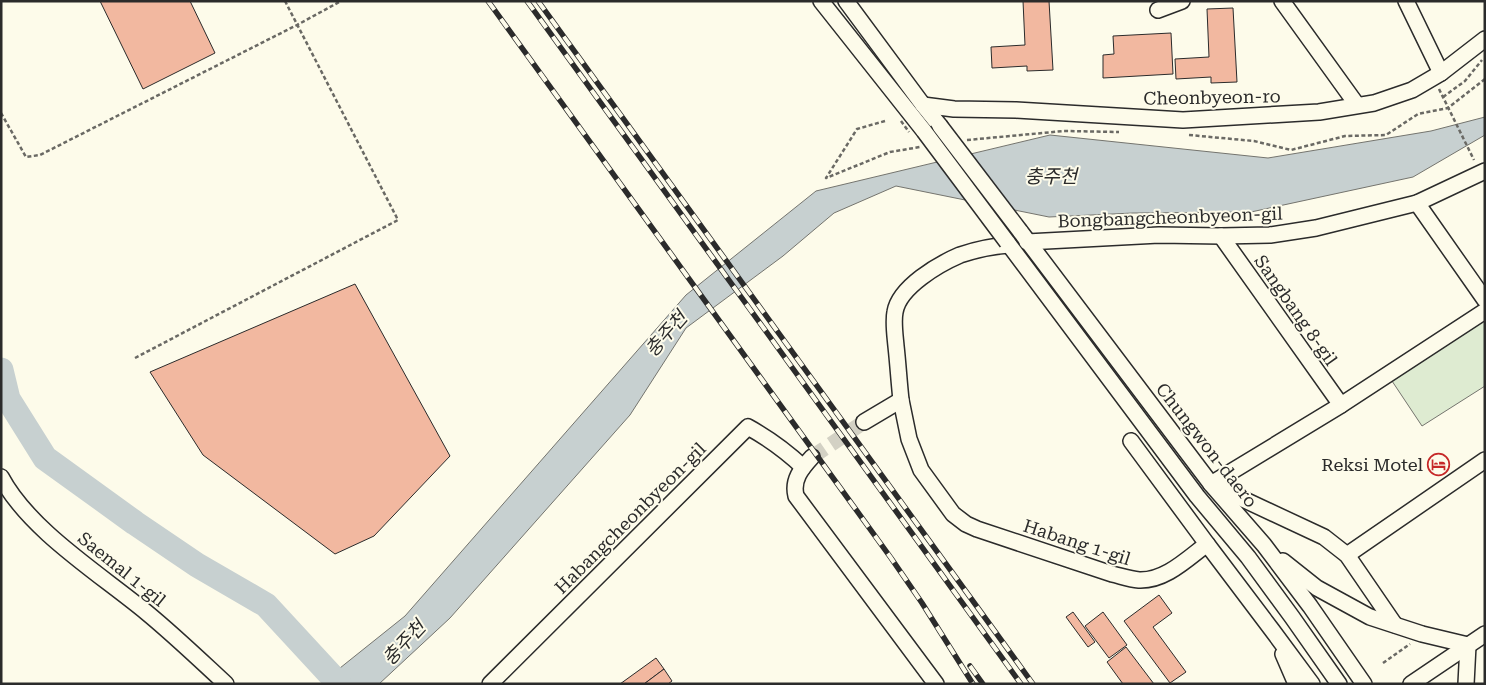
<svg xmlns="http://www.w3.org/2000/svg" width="1486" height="685" font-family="'Roboto Serif','Noto Sans KR',serif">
	<rect width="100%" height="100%" fill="#fdfbea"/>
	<path fill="#deebd1" stroke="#74746e" d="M 1485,317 L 1485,386 L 1422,426 L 1390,378 Z"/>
	<path fill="#c7d0d0" stroke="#74746e" d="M 1485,117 L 1485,135 L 1413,177 L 1251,212 L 1133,213 L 1049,217 L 896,186 L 834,213 L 783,256 L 686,328 L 630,415 L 450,618 L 379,684 L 320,684 L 405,616 L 686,295 L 816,191 L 1050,135 L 1268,158 L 1431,131 Z"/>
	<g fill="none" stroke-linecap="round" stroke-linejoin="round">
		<path stroke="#c7d0d0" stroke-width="25" d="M 1,370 L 8,399 L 45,458 L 135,523 L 197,565 L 266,605 L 339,684"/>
	</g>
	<g fill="#f2b8a0" stroke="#2b2b2b">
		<path d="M 100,1 L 190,1 L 215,53 L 143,89 Z"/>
		<path d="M 1023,1 L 1049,1 L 1053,70 L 1027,71 L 1027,66 L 992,68 L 991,47 L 1025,45 Z"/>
		<path d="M 1233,8 L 1237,82 L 1211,83 L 1211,77 L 1176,79 L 1175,59 L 1209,57 L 1207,9 Z"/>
		<path d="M 1171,33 L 1173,74 L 1103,78 L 1103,55 L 1114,54 L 1113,36 Z"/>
		<path d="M 355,284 L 450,456 L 374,536 L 335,554 L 203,455 L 150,372 Z"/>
		<path d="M 1159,595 L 1172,613 L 1153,627 L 1186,672 L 1170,683 L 1124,621 Z"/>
		<path d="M 1073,612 L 1095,642 L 1088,647 L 1066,617 Z"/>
		<path d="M 1103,612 L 1127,645 L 1109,658 L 1085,626 Z"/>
		<path d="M 1126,647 L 1154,684 L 1123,684 L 1107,662 Z"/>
		<path d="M 656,658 L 664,669 L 644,684 L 620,684 Z"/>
		<path d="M 664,669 L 672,681 L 668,684 L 644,684 Z"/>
	</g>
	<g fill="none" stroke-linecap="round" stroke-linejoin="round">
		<path stroke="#d3d1c4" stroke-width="15" stroke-dasharray="15 8" stroke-linecap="butt" d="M 812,457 L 864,422"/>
		<defs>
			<g id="minor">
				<path d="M 821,1 L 924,131"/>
				<path d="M 846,1 L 923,105 L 940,126"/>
				<path d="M 1282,1 L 1357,105"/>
				<path d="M 1406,1 L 1441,73"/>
				<path d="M 1158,10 L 1182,1"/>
				<path d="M 923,105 L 954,109 L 1016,110 L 1183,120 L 1319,112 L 1374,103 L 1412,90 L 1441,73 L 1485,39"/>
				<path d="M 1417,203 L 1485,300"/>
				<path d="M 1020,231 L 1211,484 L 1264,545 L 1310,606 L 1364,684"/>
				<path d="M 1221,236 L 1341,405"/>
				<path d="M 1007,242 L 1197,496 L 1248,557 L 1292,617 L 1339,684"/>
				<path d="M 1027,242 L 1159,235 L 1221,236 L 1270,235 L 1316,228 L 1417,203 L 1485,171"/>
				<path d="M 901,400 L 909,439 L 921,470 L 953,514 L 966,524 L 977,529 L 1112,574 C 1121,576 1129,579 1139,580 C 1165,581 1187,559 1207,544 L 1272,630 L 1312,684"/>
				<path d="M 864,422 L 901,400 C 899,382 898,364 896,346 C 895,335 893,322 895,312 C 899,287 939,264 960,255 C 975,250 993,246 1009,245"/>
				<path d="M 1131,441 L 1207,544"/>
				<path d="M 812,457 C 801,469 792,480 796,496 L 936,684"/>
				<path d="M 1,477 C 29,530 100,574 146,612 C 174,635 200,660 226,684"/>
				<path d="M 1211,484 L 1341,405 L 1485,311"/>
				<path d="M 1217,487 L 1324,537 L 1347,555 L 1395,625"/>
				<path d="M 1347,555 L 1485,460"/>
				<path d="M 1283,561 L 1317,588 L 1370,617 L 1422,634 L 1468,645"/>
				<path d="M 1283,654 L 1296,684"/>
				<path d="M 490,684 L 748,427 C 768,438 786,451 803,467"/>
				<path d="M 1411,684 L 1485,634"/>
				<path d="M 1466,684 L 1468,645"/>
			</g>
		</defs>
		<use href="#minor" stroke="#2b2b2b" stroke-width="18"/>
		<g stroke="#6a6964" stroke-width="2.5" stroke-dasharray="4 2.5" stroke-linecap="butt">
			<path d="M 1439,89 L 1474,160"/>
			<path d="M 1443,97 L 1465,81 L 1482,60"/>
			<path d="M 1,113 L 26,157 L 40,155 L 297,25 L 341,1"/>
			<path d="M 885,121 L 857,129 L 826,178 L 890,152 L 920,147"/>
			<path d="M 1189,135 L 1254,141 L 1291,150 L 1345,136 L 1386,135 L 1418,114 L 1448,108 L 1485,79"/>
			<path d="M 967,140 L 1064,131 L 1119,132"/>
			<path d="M 135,358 L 398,220 L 285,1"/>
			<path d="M 1383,663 L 1410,644"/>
		</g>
		<use href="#minor" stroke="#fdfbea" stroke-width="15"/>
		<defs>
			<g id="rail">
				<path d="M 488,1 L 891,558 L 922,603 L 973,684"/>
				<path d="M 527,1 L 1021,684"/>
				<path d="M 538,1 L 1033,684"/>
				<path d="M 970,666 L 983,684"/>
			</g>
		</defs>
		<use href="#rail" stroke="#2b2b2b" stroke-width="5.5"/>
		<use href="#rail" stroke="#fdfbea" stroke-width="4" stroke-dasharray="11" stroke-linecap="butt"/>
		<defs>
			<g id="minor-bridge">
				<path d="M 940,126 L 1020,231"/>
				<path d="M 924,131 L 1007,242"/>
			</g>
		</defs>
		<use href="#minor-bridge" stroke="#2b2b2b" stroke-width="18" stroke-linecap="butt"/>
		<path stroke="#6a6964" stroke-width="2.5" stroke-dasharray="4 2.5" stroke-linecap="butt" d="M 901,121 L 909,132"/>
		<use href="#minor-bridge" stroke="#fdfbea" stroke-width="15"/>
	</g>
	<defs>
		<symbol id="hotel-ring" viewBox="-11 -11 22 22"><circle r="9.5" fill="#fdfbea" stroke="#c62828" stroke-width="1.5"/><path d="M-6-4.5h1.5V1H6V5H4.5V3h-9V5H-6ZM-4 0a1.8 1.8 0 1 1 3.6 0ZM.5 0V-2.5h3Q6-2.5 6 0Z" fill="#c62828"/></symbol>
	</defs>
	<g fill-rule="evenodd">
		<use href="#hotel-ring" x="1426" y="452" width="25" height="25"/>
	</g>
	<g text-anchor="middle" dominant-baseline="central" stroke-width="4" stroke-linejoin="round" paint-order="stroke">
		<g font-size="18" fill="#2b2b2b" stroke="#fdfbea">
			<text transform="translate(1212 97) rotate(-1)">Cheonbyeon-ro</text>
			<text transform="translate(1170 217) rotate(-2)">Bongbangcheonbyeon-gil</text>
			<text transform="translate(1296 310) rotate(55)">Sangbang 8-gil</text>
			<text transform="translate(1207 445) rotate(52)">Chungwon-daero</text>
			<text transform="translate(630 518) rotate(-45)">Habangcheonbyeon-gil</text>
			<text transform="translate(1077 542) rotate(18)">Habang 1-gil</text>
			<text transform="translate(122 569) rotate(39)">Saemal 1-gil</text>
		</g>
		<g font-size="18" fill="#2b2b2b" stroke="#fdfbea" text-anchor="end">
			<text x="1423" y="464">Reksi Motel</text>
		</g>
		<g font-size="19" font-style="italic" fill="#2b2b2b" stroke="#fdfbea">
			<text x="1051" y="176">충주천</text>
			<text transform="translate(666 334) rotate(-49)">충주천</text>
			<text transform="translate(404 643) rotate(-47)">충주천</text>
		</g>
	</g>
	<rect width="1486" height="685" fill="none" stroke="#2b2b2b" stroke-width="5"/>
</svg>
